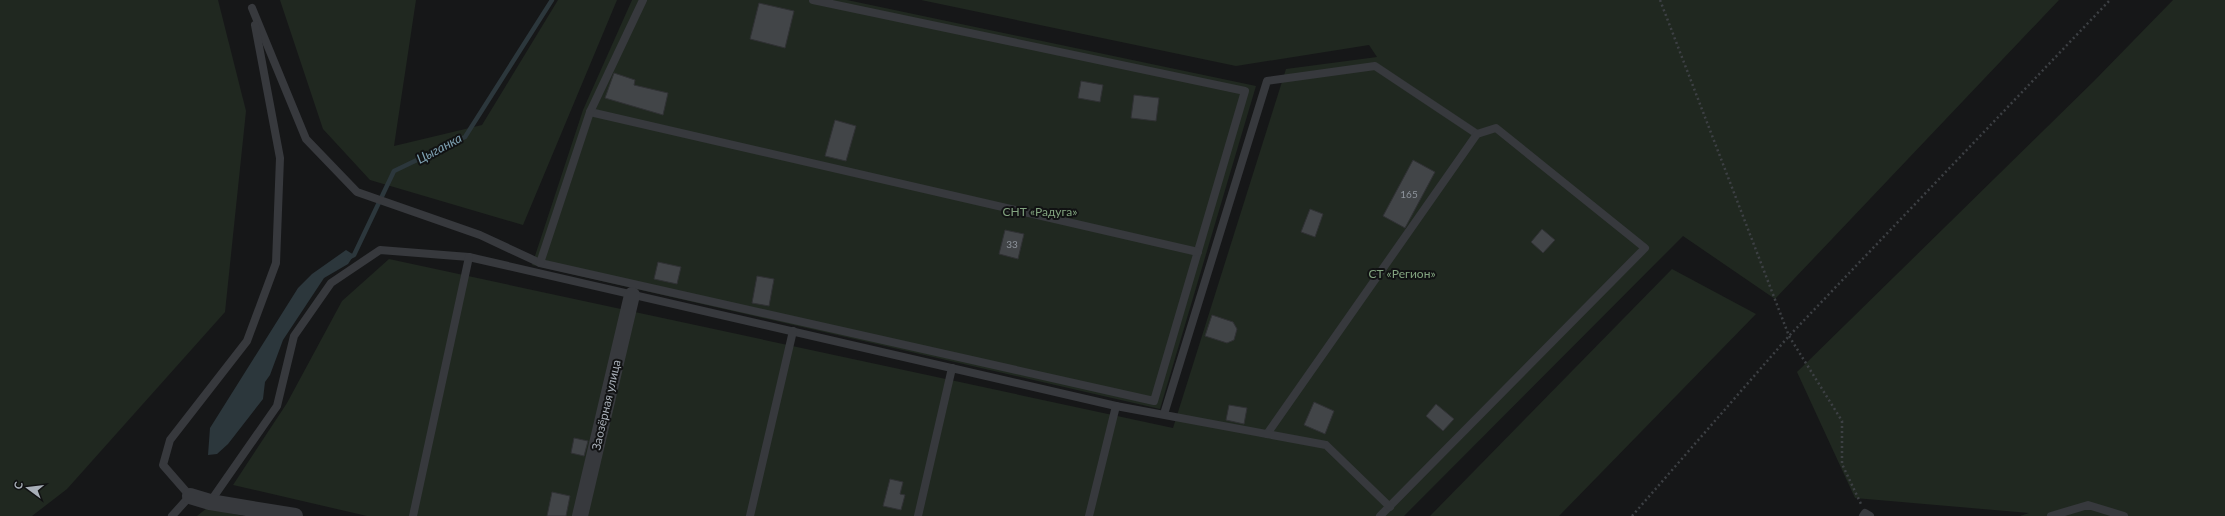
<svg xmlns="http://www.w3.org/2000/svg" width="2225" height="516" font-family="Lato,sans-serif">
	<rect width="100%" height="100%" fill="#161718"/>
	<g fill="#202820">
		<path d="M 0,0 L 218,0 L 246,111 L 225,312 L 67,489 L 32,516 L 0,516 Z"/>
		<path d="M 280,0 L 416,0 L 394,146 L 482,125 L 558,0 L 617,0 L 523,225 L 370,180 L 323,129 Z"/>
		<path d="M 632,0 L 847,0 L 1256,86 L 1160,409 L 532,265 L 583,110 Z"/>
		<path d="M 921,0 L 2059,0 L 1775,299 L 1683,236 L 1404,516 L 367,516 L 233,485 L 287,403 L 342,301 L 389,259 L 1173,428 L 1286,69 L 1377,57 L 1369,45 L 1236,66 Z"/>
		<path d="M 2173,0 L 2225,0 L 2225,516 L 2020,516 L 2029,513 L 1855,498 L 1797,372 L 2094,81 Z"/>
		<path d="M 1672,269 L 1756,314 L 1559,516 L 1430,516 Z"/>
		<path d="M 207,508 L 243,516 L 197,516 Z"/>
	</g>
	<path fill="#2c373c" d="M 346,250 L 354,255 L 348,264 L 324,278 L 283,340 L 270,375 L 265,382 L 263,399 L 228,444 L 217,454 L 208,455 L 210,428 L 298,288 L 312,274 Z"/>
	<g fill="none" stroke-linecap="round" stroke-linejoin="round">
		<path stroke="#2c373c" stroke-width="4.5" d="M 350,257 L 354,255 L 394,171 L 465,137 L 552,0"/>
	</g>
	<g fill="#424548" stroke="#303134">
		<path d="M 759,3 L 794,11 L 785,48 L 750,39 Z"/>
		<path d="M 614,73 L 635,80 L 634,85 L 668,93 L 663,115 L 605,98 Z"/>
		<path d="M 1081,81 L 1103,85 L 1100,102 L 1078,98 Z"/>
		<path d="M 1134,95 L 1159,98 L 1156,121 L 1131,118 Z"/>
		<path d="M 835,120 L 856,126 L 846,161 L 825,156 Z"/>
		<path d="M 1413,160 L 1435,172 L 1405,228 L 1383,216 Z"/>
		<path d="M 1310,209 L 1323,214 L 1315,237 L 1301,232 Z"/>
		<path d="M 1542,229 L 1555,240 L 1543,253 L 1531,242 Z"/>
		<path d="M 1005,230 L 1024,234 L 1018,259 L 999,254 Z"/>
		<path d="M 658,262 L 681,267 L 677,284 L 654,279 Z"/>
		<path d="M 757,276 L 774,279 L 769,306 L 752,303 Z"/>
		<path d="M 1212,315 L 1233,322 L 1237,329 L 1234,340 L 1227,343 L 1205,336 Z"/>
		<path d="M 1314,402 L 1334,411 L 1325,434 L 1304,425 Z"/>
		<path d="M 1436,404 L 1454,419 L 1443,431 L 1426,416 Z"/>
		<path d="M 1229,405 L 1247,408 L 1244,424 L 1226,420 Z"/>
		<path d="M 574,438 L 588,441 L 584,456 L 571,453 Z"/>
		<path d="M 890,479 L 903,482 L 900,494 L 905,495 L 901,510 L 883,506 Z"/>
		<path d="M 552,492 L 570,496 L 566,516 L 547,516 Z"/>
	</g>
	<g fill="none" stroke-linecap="round" stroke-linejoin="round">
		<g stroke="#3d4044" stroke-width="2.5" stroke-dasharray="2 3" stroke-linecap="butt">
			<path d="M 1660,0 L 1789,336 L 1842,421 L 1842,464 L 1861,504"/>
			<path d="M 1632,516 L 1789,336 L 2110,0"/>
		</g>
		<g stroke="#37393d" stroke-width="8">
			<path d="M 252,8 L 306,139 L 357,192 L 480,235 L 540,263 L 1154,401 L 1245,91 L 813,0"/>
			<path d="M 590,112 L 1198,252"/>
			<path d="M 540,263 L 590,112 L 643,0"/>
			<path d="M 1164,414 L 1267,81 L 1375,66 L 1477,134"/>
			<path d="M 1267,434 L 1477,134 L 1496,128 L 1645,248 L 1380,516"/>
			<path d="M 210,502 L 277,406 L 294,336 L 331,283 L 380,250 L 469,257 L 1116,406"/>
			<path d="M 172,516 L 190,496 L 163,465 L 170,440 L 247,341 L 276,263 L 280,158 L 255,25"/>
			<path d="M 413,516 L 469,257"/>
			<path d="M 750,516 L 793,331"/>
			<path d="M 918,516 L 952,368"/>
			<path d="M 1089,516 L 1116,406 L 1326,445 L 1390,507"/>
			<path d="M 1863,516 L 1865,513 L 1870,516"/>
			<path d="M 2051,516 L 2088,505 L 2124,516"/>
		</g>
		<g stroke="#37393d" stroke-width="16">
			<path d="M 190,496 L 210,502 L 295,516"/>
			<path d="M 580,516 L 632,295"/>
		</g>
	</g>
	<g text-anchor="middle" dominant-baseline="central" stroke-width="4" stroke-linejoin="round" paint-order="stroke">
		<g font-size="10" fill="#8e949c">
			<text x="1409" y="194">165</text>
			<text x="1012" y="244">33</text>
		</g>
		<g font-size="12" fill="#82a37f" stroke="#111213">
			<text x="1040" y="211">СНТ «Радуга»</text>
			<text x="1402" y="273">СТ «Регион»</text>
		</g>
		<g font-size="12" fill="#a8afb8" stroke="#111213">
			<text transform="translate(606 405) rotate(-77)">Заозёрная улица</text>
		</g>
		<g font-size="13" font-style="italic" fill="#7fa2b3" stroke="#111213">
			<text transform="translate(439 148) rotate(-28)">Цыганка</text>
		</g>
	</g>
	<g transform="translate(28 488) rotate(285)" stroke="#111213" stroke-width="3" paint-order="stroke">
	<path d="M0-3L7 15L0 10L-7 15Z" fill="#a8afb8"/>
	<text y="-6" font-size="11" font-weight="bold" text-anchor="middle" fill="#a8afb8">С</text>
	</g>
</svg>
